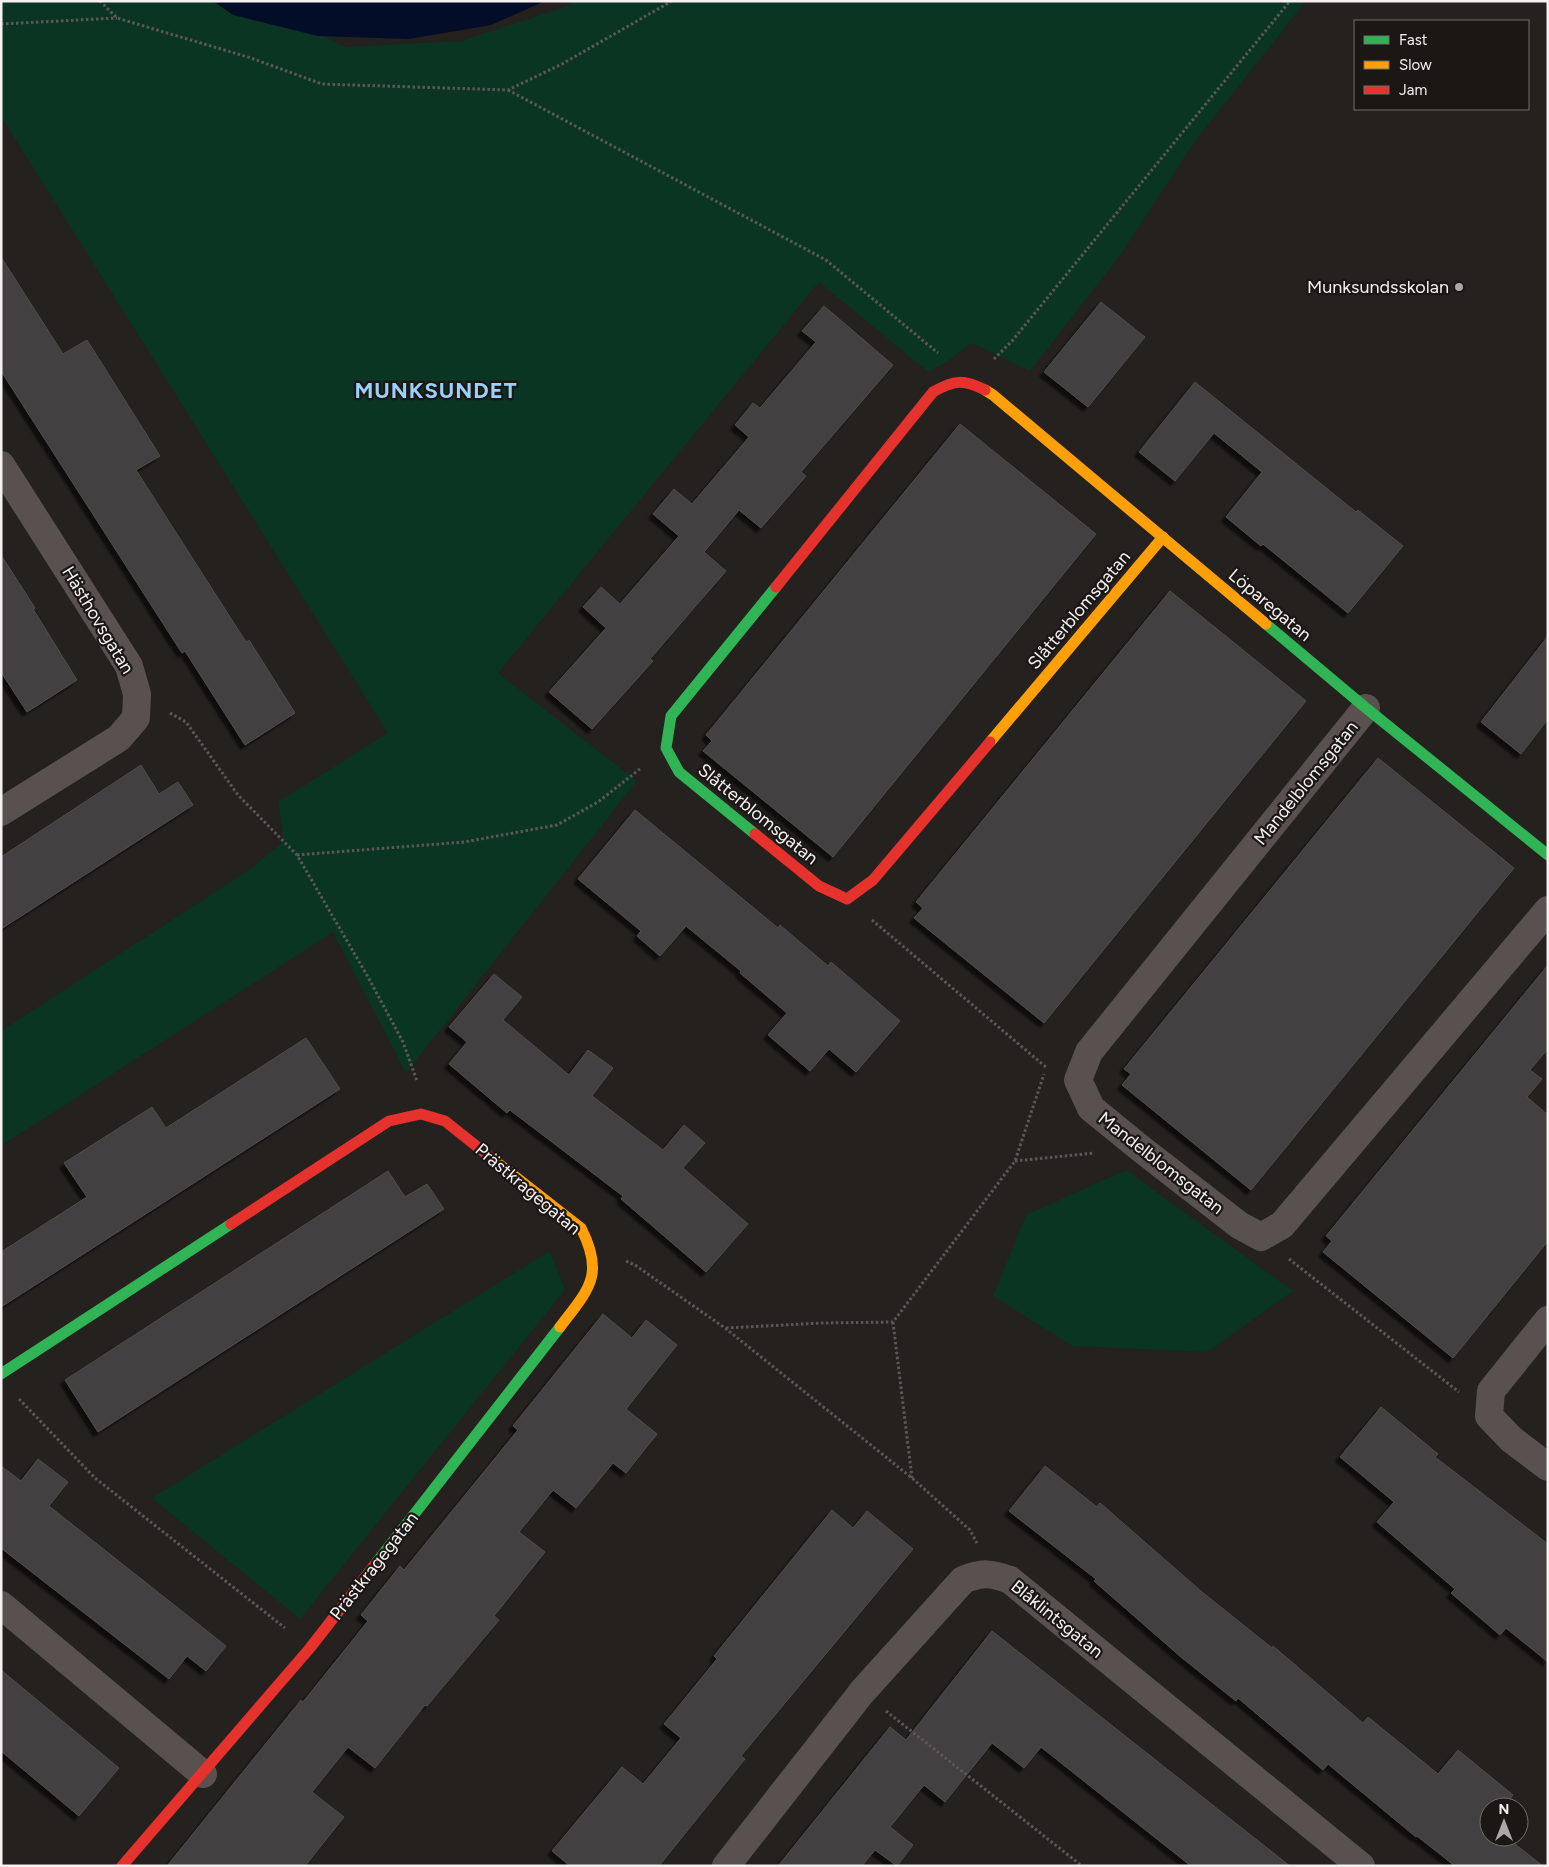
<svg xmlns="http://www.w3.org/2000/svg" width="1549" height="1867" font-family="Figtree,sans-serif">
	<defs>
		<filter id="shadow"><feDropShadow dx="-4.5" dy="4.5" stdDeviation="1" flood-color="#0009"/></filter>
	</defs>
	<rect width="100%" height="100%" fill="#24211f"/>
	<g fill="#0a3522">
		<path d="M 1,1 L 252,1 L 345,47 L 461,41 L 565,7 L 573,1 L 1306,1 L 1195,141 L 1119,257 L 1030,371 L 972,343 L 948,361 L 928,372 L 819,282 L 498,673 L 637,781 L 406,1073 L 333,932 L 1,1146 L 1,1031 L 249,870 L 284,841 L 278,802 L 388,733 L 4,121 L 1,122 Z"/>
		<path d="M 1126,1170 L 1293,1291 L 1207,1352 L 1072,1346 L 993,1296 L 1026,1215 Z"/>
		<path d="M 550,1251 L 565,1290 L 300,1619 L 152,1498 Z"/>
	</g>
	<path fill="#030d27" d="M 213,1 L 545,1 L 491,25 L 409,39 L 318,36 L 233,15 Z"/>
	<g fill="#42403f" stroke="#4f4d4b" filter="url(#shadow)">
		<path d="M 1,257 L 63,354 L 87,340 L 160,456 L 136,470 L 246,642 L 249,640 L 295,713 L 245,745 L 185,651 L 182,653 L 1,371 Z"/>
		<path d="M 1101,302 L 1145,337 L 1088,407 L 1044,372 Z"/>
		<path d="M 824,306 L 893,365 L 801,472 L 806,476 L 761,528 L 739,510 L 704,552 L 726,571 L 650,659 L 653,661 L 592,729 L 549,692 L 606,628 L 583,607 L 601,587 L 620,604 L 679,536 L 653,514 L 674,489 L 692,504 L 749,437 L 735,425 L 753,403 L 760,408 L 816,342 L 802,331 Z"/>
		<path d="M 1195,382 L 1356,512 L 1358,510 L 1403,546 L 1348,613 L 1263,544 L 1261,546 L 1226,517 L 1262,472 L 1214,433 L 1175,481 L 1139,452 Z"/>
		<path d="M 960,424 L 1096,534 L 833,857 L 703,751 L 712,741 L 706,735 Z"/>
		<path d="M 1,555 L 35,608 L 33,609 L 77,680 L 27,712 L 1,672 Z"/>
		<path d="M 1170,591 L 1306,701 L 1044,1023 L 914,918 L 923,908 L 916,902 Z"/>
		<path d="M 1548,636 L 1548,719 L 1521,754 L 1481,722 Z"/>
		<path d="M 1378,758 L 1514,868 L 1251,1190 L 1122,1085 L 1131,1074 L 1124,1069 Z"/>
		<path d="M 141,765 L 159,794 L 178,782 L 193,805 L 1,929 L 1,857 Z"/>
		<path d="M 635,810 L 778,928 L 780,925 L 828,966 L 831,962 L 900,1021 L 856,1072 L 829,1049 L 810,1071 L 768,1035 L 787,1013 L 740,973 L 741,971 L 686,926 L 660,956 L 637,936 L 641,931 L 578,879 Z"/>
		<path d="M 1548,965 L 1548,1049 L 1530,1070 L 1542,1079 L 1527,1097 L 1548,1115 L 1548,1241 L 1453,1358 L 1323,1252 L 1332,1241 L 1326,1236 Z"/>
		<path d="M 494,974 L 522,997 L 503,1020 L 569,1075 L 588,1050 L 613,1068 L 592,1096 L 663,1150 L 684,1125 L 705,1143 L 683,1168 L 748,1224 L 706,1272 L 621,1199 L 623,1196 L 510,1110 L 507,1113 L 449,1064 L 467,1042 L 449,1027 Z"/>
		<path d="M 306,1038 L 340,1089 L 1,1307 L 1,1252 L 87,1197 L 64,1163 L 152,1107 L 166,1128 Z"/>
		<path d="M 388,1171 L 405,1197 L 427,1184 L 444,1209 L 98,1432 L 65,1380 Z"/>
		<path d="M 603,1314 L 632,1338 L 646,1320 L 677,1345 L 626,1409 L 657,1434 L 626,1473 L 613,1463 L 576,1508 L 553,1490 L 519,1532 L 545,1552 L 494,1616 L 499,1620 L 427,1706 L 425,1705 L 375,1768 L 348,1747 L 312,1792 L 344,1817 L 305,1866 L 167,1866 L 301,1700 L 303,1702 L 368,1621 L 361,1615 L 400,1566 L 404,1570 L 518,1430 L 513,1426 Z"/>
		<path d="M 1381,1407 L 1438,1454 L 1435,1457 L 1548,1544 L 1548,1662 L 1506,1628 L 1500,1635 L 1451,1593 L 1455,1589 L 1377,1522 L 1394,1502 L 1340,1457 Z"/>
		<path d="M 38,1459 L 68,1482 L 49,1506 L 226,1646 L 206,1671 L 187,1656 L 169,1679 L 1,1548 L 1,1466 L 21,1481 Z"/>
		<path d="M 1045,1466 L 1097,1507 L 1100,1503 L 1202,1592 L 1272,1648 L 1273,1646 L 1363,1723 L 1368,1717 L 1438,1774 L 1458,1750 L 1513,1795 L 1504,1807 L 1489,1807 L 1489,1837 L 1506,1837 L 1543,1866 L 1455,1866 L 1417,1836 L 1416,1837 L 1328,1764 L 1323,1770 L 1238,1698 L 1236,1701 L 1181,1657 L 1094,1581 L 1096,1579 L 1009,1511 Z"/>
		<path d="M 832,1510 L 853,1528 L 867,1511 L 913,1549 L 741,1756 L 745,1759 L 659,1866 L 570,1866 L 552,1851 L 622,1767 L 643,1784 L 681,1738 L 664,1724 L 717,1659 L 714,1656 Z"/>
		<path d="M 992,1631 L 1058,1683 L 1290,1866 L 1191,1866 L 1041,1747 L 1024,1768 L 992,1743 L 945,1802 L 924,1785 L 890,1827 L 913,1845 L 897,1866 L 875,1850 L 862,1866 L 778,1866 L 890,1727 L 906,1740 Z"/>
		<path d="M 1,1670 L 119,1768 L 79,1816 L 1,1751 Z"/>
	</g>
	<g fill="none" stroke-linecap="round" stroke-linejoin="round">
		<g stroke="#5d5857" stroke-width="3" stroke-dasharray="2.5 2.5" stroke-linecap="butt">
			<path d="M 100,1 L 117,18 L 251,58 L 322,84 L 508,90 L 562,64 L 672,1"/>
			<path d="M 1,24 L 117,18"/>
			<path d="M 508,90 L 826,260 L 938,353"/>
			<path d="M 994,359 L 1012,341 L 1290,1"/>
			<path d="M 170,713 L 186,722 L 238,795 L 297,855 L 368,977 L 403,1042 L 417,1081"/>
			<path d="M 297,855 L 464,842 L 557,825 L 598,802 L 641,768"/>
			<path d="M 872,920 L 1047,1068"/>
			<path d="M 1015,1161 L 1094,1153"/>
			<path d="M 1289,1259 L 1459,1392"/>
			<path d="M 626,1261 L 635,1265 L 725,1328 L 912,1478 L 970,1530 L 977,1543"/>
			<path d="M 893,1322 L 912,1478"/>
			<path d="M 726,1328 L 822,1323 L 893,1322 L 1015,1161 L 1044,1074"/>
			<path d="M 19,1399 L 95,1478 L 285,1628"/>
			<path d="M 886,1711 L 1082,1866"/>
		</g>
		<g stroke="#58514f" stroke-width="28">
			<path d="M 1,465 L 129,666 L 137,694 L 136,718 L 119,738 L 1,812"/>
			<path d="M 1366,708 L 1089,1052 L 1078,1080 L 1091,1108 L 1140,1148 L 1239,1225 L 1261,1237 L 1282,1225 L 1548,910"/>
			<path d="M 1548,1320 L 1491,1391 L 1489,1416 L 1511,1439 L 1548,1467"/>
			<path d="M 1,1605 L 203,1774"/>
			<path d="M 726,1866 L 862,1692 L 963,1580 C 982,1572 991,1573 1010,1580 L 1361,1866"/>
		</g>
		<g stroke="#30b455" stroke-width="11">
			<path d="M 1266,624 L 1366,708 L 1548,855"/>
			<path d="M 755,834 L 679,772 L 666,748 L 671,716 L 776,587"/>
			<path d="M 1,1374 L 231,1224"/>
			<path d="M 377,1562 L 560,1327"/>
		</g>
		<g stroke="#ff9f0a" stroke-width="11">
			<path d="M 985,390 L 993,395 L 1266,624"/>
			<path d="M 990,742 L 1163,537"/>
			<path d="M 490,1157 L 581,1228 C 605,1275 589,1289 560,1327"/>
		</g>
		<g stroke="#e5322d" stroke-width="11">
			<path d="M 776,587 L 933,392 C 954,380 963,379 985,390"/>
			<path d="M 755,834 L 819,886 L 847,899 L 873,880 L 990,742"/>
			<path d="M 231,1224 L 389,1121 L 421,1114 L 445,1121 L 490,1157"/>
			<path d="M 122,1866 L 310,1648 L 377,1562"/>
		</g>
	</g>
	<circle fill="#aba8a7" stroke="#1b1715" stroke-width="2" cx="1459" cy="287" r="5"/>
	<g text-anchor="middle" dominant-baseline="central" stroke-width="4.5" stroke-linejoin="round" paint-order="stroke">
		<g font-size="18" fill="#f4f1f0" stroke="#1b1715" text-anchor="end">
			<text x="1449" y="287">Munksundsskolan</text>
		</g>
		<g font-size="18" fill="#f4f1f0" stroke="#1b1715">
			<text transform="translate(1270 605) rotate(40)">Löparegatan</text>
			<text transform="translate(1079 610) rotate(-50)">Slåtterblomsgatan</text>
			<text transform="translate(98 620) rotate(59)">Hästhovsgatan</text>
			<text transform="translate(1306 783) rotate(-51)">Mandelblomsgatan</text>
			<text transform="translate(758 814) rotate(39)">Slåtterblomsgatan</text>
			<text transform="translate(1161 1163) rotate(38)">Mandelblomsgatan</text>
			<text transform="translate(528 1189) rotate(40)">Prästkragegatan</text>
			<text transform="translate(374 1566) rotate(-52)">Prästkragegatan</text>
			<text transform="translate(1057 1619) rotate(39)">Blåklintsgatan</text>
		</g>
		<g font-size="22" font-weight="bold" letter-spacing="1" fill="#99d1f8" stroke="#1b1715">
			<text x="436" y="390">MUNKSUNDET</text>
		</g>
	</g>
	<rect width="1549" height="1867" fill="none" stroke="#f4f1f0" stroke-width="5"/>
	<rect x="1354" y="20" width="175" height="90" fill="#1b1715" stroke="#726e6d"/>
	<rect x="1364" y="36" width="25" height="8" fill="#30b455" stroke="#726e6d"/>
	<text x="1399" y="45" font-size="15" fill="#f4f1f0">Fast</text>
	<rect x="1364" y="61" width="25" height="8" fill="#ff9f0a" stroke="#726e6d"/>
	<text x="1399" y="70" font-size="15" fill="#f4f1f0">Slow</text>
	<rect x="1364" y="86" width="25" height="8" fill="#e5322d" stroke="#726e6d"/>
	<text x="1399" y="95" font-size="15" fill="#f4f1f0">Jam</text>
	<g transform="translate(1504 1822)"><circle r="24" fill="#1b1715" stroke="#726e6d"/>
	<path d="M0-4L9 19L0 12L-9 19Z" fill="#aba8a7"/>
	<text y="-8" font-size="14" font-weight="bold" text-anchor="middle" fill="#f4f1f0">N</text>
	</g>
</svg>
